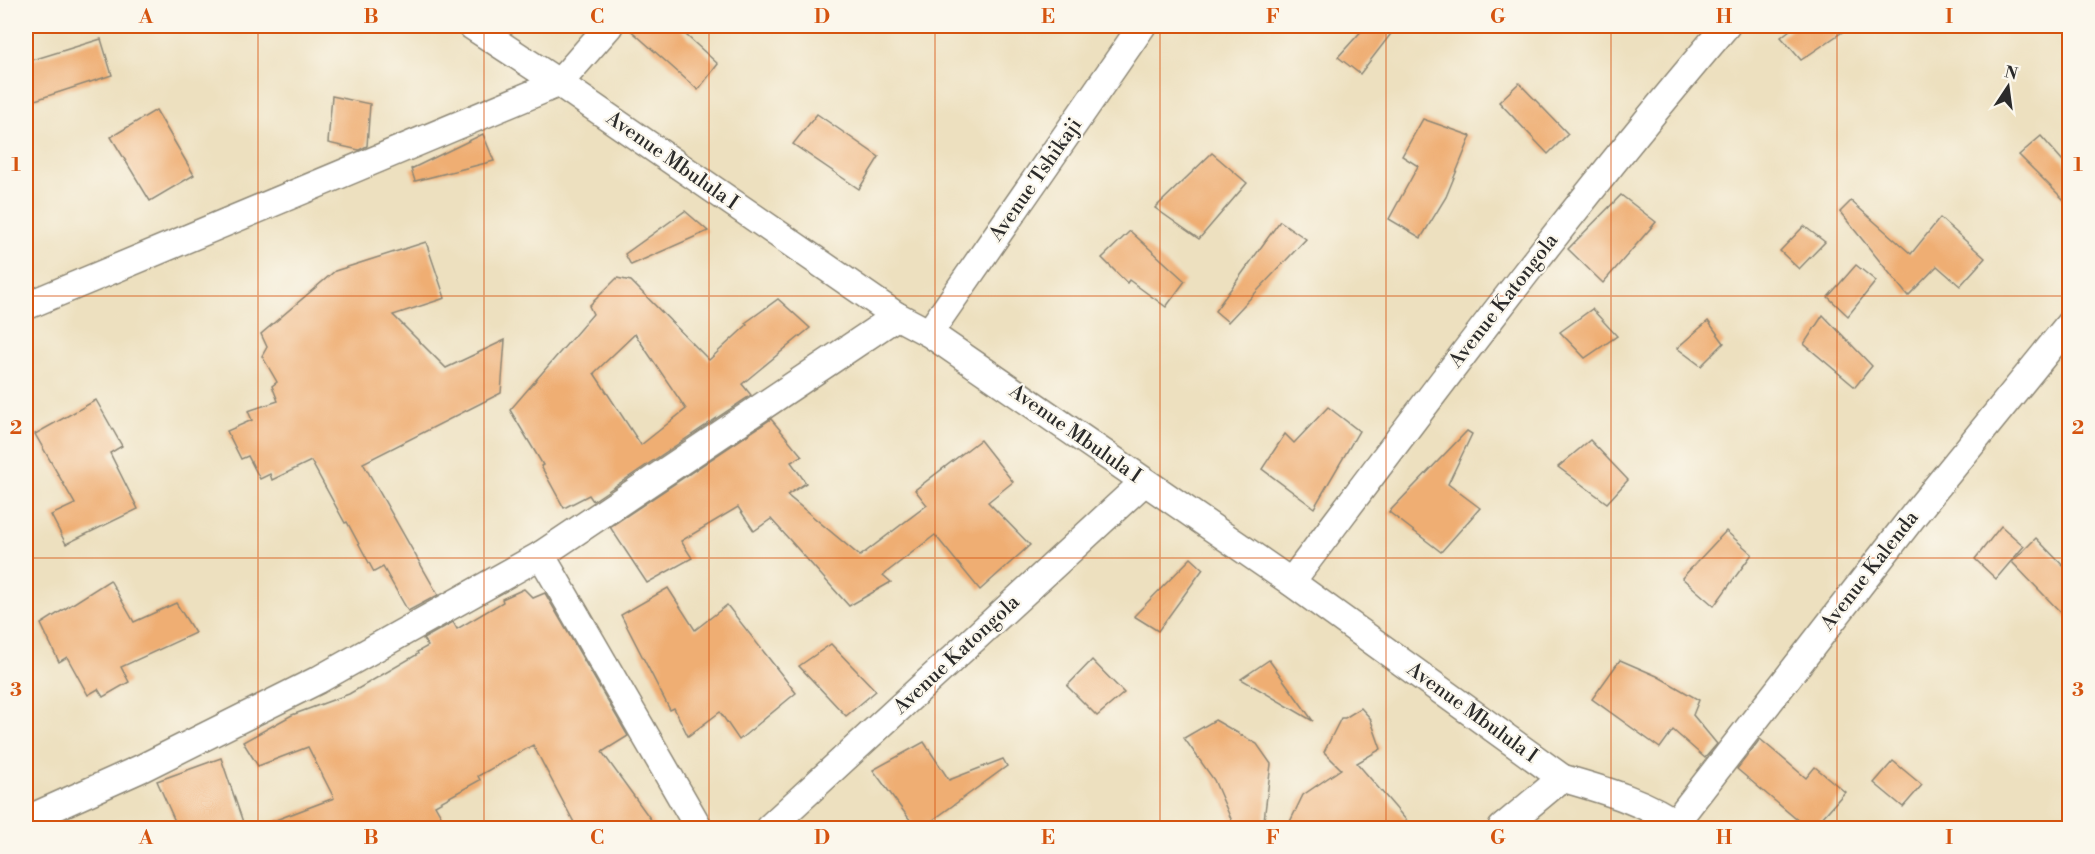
<svg xmlns="http://www.w3.org/2000/svg" width="2095" height="854" font-family="'Libre Bodoni',serif">
	<rect width="100%" height="100%" fill="#fbf7ec"/>
	<filter id="ink" filterUnits="userSpaceOnUse"><feTurbulence type="fractalNoise" baseFrequency=".0167" numOctaves="2"/><feDisplacementMap in="SourceGraphic" scale="12" xChannelSelector="R" yChannelSelector="G"/><feConvolveMatrix kernelMatrix="1 2 1 2 8 2 1 2 1" color-interpolation-filters="sRGB"/></filter>
	<filter id="wash" filterUnits="userSpaceOnUse"><feTurbulence type="fractalNoise" baseFrequency=".008" numOctaves="4" result="noise"/><feDisplacementMap in="SourceGraphic" scale="24" xChannelSelector="R" yChannelSelector="G"/><feGaussianBlur stdDeviation="1.35" result="paint"/><feColorMatrix in="noise" values="0 0 0 0 0 0 0 0 0 0 0 0 0 0 0 0 0 1.4 0 .05"/><feComposite in="paint" operator="in"/></filter>
	<g filter="url(#wash)">
		<rect width="100%" height="100%" fill="#ede0bf"/>
		<g id="blocks">
			<g fill="#efae73" fill-rule="evenodd">
				<path d="M 626,26 L 676,26 L 718,64 L 698,90 Z"/>
				<path d="M 1366,26 L 1397,26 L 1360,74 L 1338,57 Z"/>
				<path d="M 1795,26 L 1851,26 L 1801,60 L 1781,37 Z"/>
				<path d="M 101,39 L 112,75 L 26,103 L 26,62 Z"/>
				<path d="M 1519,83 L 1568,134 L 1548,154 L 1499,102 Z"/>
				<path d="M 332,96 L 370,104 L 367,146 L 359,150 L 328,143 Z"/>
				<path d="M 156,110 L 194,175 L 150,201 L 111,137 Z"/>
				<path d="M 817,114 L 879,157 L 859,189 L 793,144 Z"/>
				<path d="M 1423,119 L 1471,136 L 1446,197 L 1421,238 L 1389,219 L 1418,166 L 1402,156 Z"/>
				<path d="M 483,134 L 494,161 L 415,181 L 411,169 Z"/>
				<path d="M 2041,136 L 2070,169 L 2070,206 L 2019,155 Z"/>
				<path d="M 1212,153 L 1247,183 L 1199,239 L 1155,208 Z"/>
				<path d="M 1621,195 L 1656,222 L 1603,283 L 1568,249 Z"/>
				<path d="M 1851,201 L 1911,254 L 1940,218 L 1985,258 L 1960,286 L 1937,266 L 1908,296 L 1840,212 Z"/>
				<path d="M 685,211 L 708,231 L 631,265 L 625,254 Z"/>
				<path d="M 1280,221 L 1306,239 L 1228,322 L 1215,311 Z"/>
				<path d="M 1804,226 L 1825,242 L 1799,269 L 1780,251 Z"/>
				<path d="M 1130,231 L 1185,281 L 1166,307 L 1129,280 L 1127,283 L 1102,258 Z"/>
				<path d="M 426,242 L 445,298 L 393,315 L 446,368 L 505,340 L 501,393 L 363,463 L 438,595 L 408,611 L 383,567 L 374,572 L 347,522 L 345,523 L 311,461 L 272,480 L 270,474 L 260,479 L 248,456 L 241,459 L 227,431 L 252,420 L 248,411 L 278,401 L 272,386 L 277,382 L 262,356 L 267,347 L 261,334 L 335,271 Z"/>
				<path d="M 1856,265 L 1876,281 L 1848,316 L 1828,297 Z"/>
				<path d="M 617,278 L 631,281 L 709,360 L 747,325 L 745,323 L 778,299 L 810,328 L 742,384 L 751,395 L 593,501 L 589,495 L 564,508 L 541,466 L 543,465 L 510,410 L 593,314 L 589,306 ZM 635,334 L 686,409 L 641,445 L 594,373 Z"/>
				<path d="M 1592,309 L 1617,336 L 1585,358 L 1560,332 Z"/>
				<path d="M 1823,315 L 1872,366 L 1855,387 L 1804,344 Z"/>
				<path d="M 1708,321 L 1724,343 L 1701,366 L 1677,348 Z"/>
				<path d="M 96,400 L 122,446 L 110,453 L 138,509 L 66,544 L 51,515 L 75,504 L 35,434 Z"/>
				<path d="M 1328,407 L 1359,431 L 1314,508 L 1262,469 L 1285,434 L 1294,443 Z"/>
				<path d="M 771,419 L 802,456 L 791,462 L 806,483 L 787,495 L 860,556 L 927,505 L 915,490 L 980,440 L 1013,482 L 988,502 L 1030,545 L 980,590 L 935,535 L 883,575 L 891,582 L 849,606 L 771,519 L 754,531 L 738,507 L 681,541 L 692,558 L 647,583 L 610,527 Z"/>
				<path d="M 1467,431 L 1472,434 L 1448,484 L 1480,508 L 1441,552 L 1389,512 Z"/>
				<path d="M 1590,440 L 1628,480 L 1607,503 L 1558,467 Z"/>
				<path d="M 2001,526 L 2024,546 L 1996,579 L 1975,559 Z"/>
				<path d="M 1726,531 L 1752,554 L 1714,606 L 1682,578 Z"/>
				<path d="M 2036,538 L 2070,573 L 2070,622 L 2012,562 Z"/>
				<path d="M 1191,558 L 1203,569 L 1158,631 L 1134,616 Z"/>
				<path d="M 110,580 L 134,622 L 176,603 L 195,633 L 121,667 L 129,682 L 103,697 L 98,689 L 88,695 L 67,657 L 59,662 L 41,624 Z"/>
				<path d="M 668,588 L 695,630 L 727,605 L 796,693 L 739,740 L 720,712 L 688,736 L 674,708 L 670,710 L 621,615 Z"/>
				<path d="M 524,589 L 533,598 L 545,593 L 628,736 L 602,752 L 657,828 L 577,828 L 533,745 L 478,776 L 480,780 L 435,805 L 448,828 L 261,828 L 260,826 L 334,798 L 308,747 L 258,766 L 243,742 L 292,715 L 349,694 L 418,654 L 417,652 L 428,646 L 423,639 L 453,622 L 457,629 L 503,602 L 502,599 Z"/>
				<path d="M 831,644 L 876,691 L 846,716 L 799,666 Z"/>
				<path d="M 1092,660 L 1124,693 L 1097,716 L 1067,686 Z"/>
				<path d="M 1269,660 L 1313,721 L 1241,679 Z"/>
				<path d="M 1620,660 L 1657,676 L 1699,700 L 1693,715 L 1717,744 L 1705,758 L 1673,730 L 1660,748 L 1592,699 Z"/>
				<path d="M 1361,708 L 1370,718 L 1381,749 L 1357,763 L 1413,828 L 1287,828 L 1303,795 L 1341,769 L 1324,752 L 1341,718 L 1345,718 Z"/>
				<path d="M 1215,720 L 1257,744 L 1271,764 L 1263,828 L 1235,828 L 1214,780 L 1184,738 Z"/>
				<path d="M 1760,739 L 1806,778 L 1815,767 L 1845,792 L 1813,828 L 1807,828 L 1737,769 Z"/>
				<path d="M 924,742 L 949,780 L 1003,759 L 1007,766 L 922,828 L 916,828 L 873,770 Z"/>
				<path d="M 221,758 L 245,828 L 178,828 L 157,781 Z"/>
				<path d="M 1893,761 L 1922,785 L 1903,807 L 1874,783 Z"/>
			</g>
		</g>
	</g>
	<g filter="url(#ink)">
		<use href="#blocks" fill-opacity="0" stroke="#8c8675" stroke-width="1.5"/>
		<g fill="none" stroke-linecap="round" stroke-linejoin="round">
			<defs>
				<g id="street">
					<path d="M 472,26 L 559,83 L 897,316 L 929,333 L 1291,582 L 1562,778 C 1604,790 1647,802 1683,828"/>
					<path d="M 26,306 L 559,83 L 609,26"/>
					<path d="M 929,333 L 1142,26"/>
					<path d="M 541,555 L 699,828"/>
					<path d="M 1291,582 C 1433,394 1573,205 1726,26"/>
					<path d="M 26,820 L 142,768 L 318,680 L 541,555 L 897,316"/>
					<path d="M 1675,823 L 1914,515 L 2070,323"/>
					<path d="M 769,828 L 1144,482"/>
					<path d="M 1502,828 L 1562,778"/>
				</g>
			</defs>
			<use href="#street" stroke="#8c8675" stroke-width="30"/>
			<use href="#street" stroke="#fff" stroke-width="27"/>
		</g>
	</g>
	<path fill="none" stroke="#d5540f" stroke-width="1.5" stroke-opacity="0.55" d="M 258,26 L 258,828M 484,26 L 484,828M 709,26 L 709,828M 935,26 L 935,828M 1160,26 L 1160,828M 1386,26 L 1386,828M 1611,26 L 1611,828M 1837,26 L 1837,828M 26,296 L 2070,296M 26,558 L 2070,558"/>
	<g text-anchor="middle" dominant-baseline="central" stroke-width="4.5" stroke-linejoin="round" paint-order="stroke">
		<g font-size="20" fill="#2b2b2b" stroke="#fbf7ec">
			<text transform="translate(672 161) rotate(35)">Avenue Mbulula I</text>
			<text transform="translate(1036 180) rotate(-55)">Avenue Tshikaji</text>
			<text transform="translate(1504 301) rotate(-52)">Avenue Katongola</text>
			<text transform="translate(1075 434) rotate(35)">Avenue Mbulula I</text>
			<text transform="translate(1870 571) rotate(-52)">Avenue Kalenda</text>
			<text transform="translate(957 655) rotate(-43)">Avenue Katongola</text>
			<text transform="translate(1472 713) rotate(36)">Avenue Mbulula I</text>
		</g>
	</g>
	<rect width="2095" height="854" fill="none" stroke="#fbf7ec" stroke-width="66"/>
	<g transform="translate(2008 87) rotate(13)" stroke="#fbf7ec" stroke-width="4.5" paint-order="stroke">
	<path d="M0-4.5L10 22L0 15L-10 22Z" fill="#2b2b2b"/>
	<text y="-9" font-size="16" font-weight="bold" text-anchor="middle" fill="#2b2b2b">N</text>
	</g>
	<rect x="33" y="33" width="2029" height="788" fill="none" stroke="#d5540f" stroke-width="2"/>
	<g font-size="20" text-anchor="middle" font-weight="bold" fill="#d5540f">
		<text x="146" y="23">A</text>
		<text x="371" y="23">B</text>
		<text x="597" y="23">C</text>
		<text x="822" y="23">D</text>
		<text x="1048" y="23">E</text>
		<text x="1273" y="23">F</text>
		<text x="1498" y="23">G</text>
		<text x="1724" y="23">H</text>
		<text x="1949" y="23">I</text>
		<text x="16" y="171">1</text>
		<text x="2078" y="171">1</text>
		<text x="16" y="434">2</text>
		<text x="2078" y="434">2</text>
		<text x="16" y="696">3</text>
		<text x="2078" y="696">3</text>
		<text x="146" y="844">A</text>
		<text x="371" y="844">B</text>
		<text x="597" y="844">C</text>
		<text x="822" y="844">D</text>
		<text x="1048" y="844">E</text>
		<text x="1273" y="844">F</text>
		<text x="1498" y="844">G</text>
		<text x="1724" y="844">H</text>
		<text x="1949" y="844">I</text>
	</g>
</svg>
